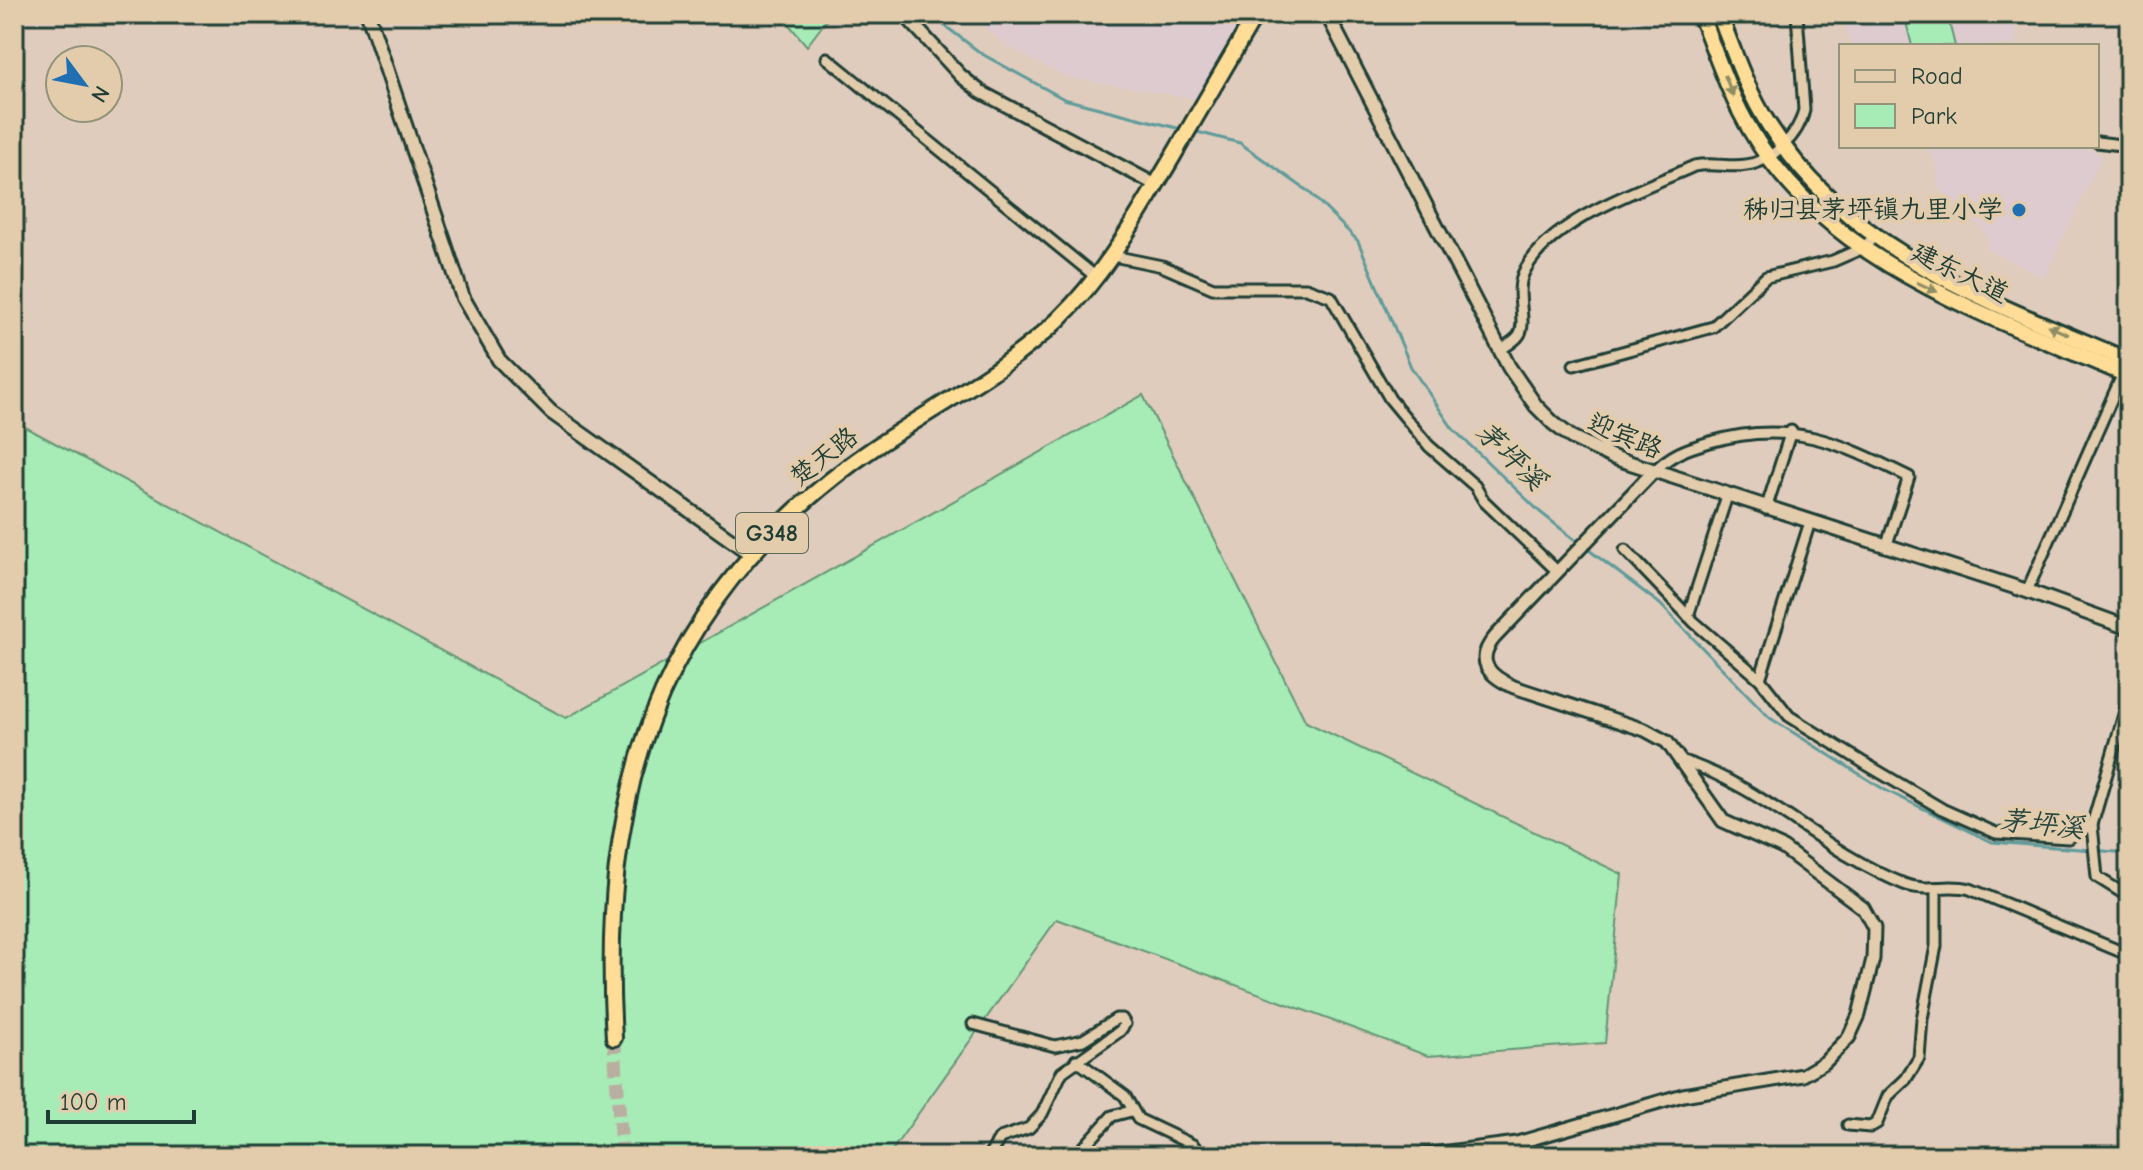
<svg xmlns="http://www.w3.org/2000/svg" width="2143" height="1170" font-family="'Comic Neue','LXGW WenKai TC',sans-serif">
	<rect width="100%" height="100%" fill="#e0ccbc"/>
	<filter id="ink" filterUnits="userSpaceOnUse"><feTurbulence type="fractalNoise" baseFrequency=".0125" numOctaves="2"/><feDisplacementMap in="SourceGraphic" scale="16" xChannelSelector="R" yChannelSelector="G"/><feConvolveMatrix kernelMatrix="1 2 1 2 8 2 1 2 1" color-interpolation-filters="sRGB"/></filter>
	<g filter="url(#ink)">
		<g fill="#ddcbd0">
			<path d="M 967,14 L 1252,14 L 1197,99 L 1067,77 L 1009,47 Z"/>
			<path d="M 1843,14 L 2016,14 L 2016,45 L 1851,46 Z"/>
			<path d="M 1927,146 L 2084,146 L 2102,156 L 2044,278 L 1988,250 L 1987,237 L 1981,227 L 1938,187 L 1937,166 Z"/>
		</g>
		<g fill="#a7ebb6" stroke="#639475" stroke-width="2">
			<path d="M 780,14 L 831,14 L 807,46 Z"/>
			<path d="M 1904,14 L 1947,14 L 1955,46 L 1912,46 Z"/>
			<path d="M 1143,395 L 1306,722 L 1622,874 L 1605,1043 L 1428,1056 L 1057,919 L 888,1156 L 14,1156 L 14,421 L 566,718 Z"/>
		</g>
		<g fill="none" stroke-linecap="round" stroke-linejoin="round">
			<g stroke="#5e9b9b" stroke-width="3">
				<path d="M 936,14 L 940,22 L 982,54 L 1064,99 L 1181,129"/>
				<path d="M 1193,131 L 1240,143 L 1309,192 L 1358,241 L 1411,367 L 1453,429 L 1540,512 L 1579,543"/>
				<path d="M 1585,547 L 1660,604 L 1770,718 L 1885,790 L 1992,842 L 2129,853"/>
			</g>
			<path stroke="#b9afa1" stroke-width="14" stroke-dasharray="14 7" stroke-linecap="butt" d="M 614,1038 L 622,1156"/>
			<defs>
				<g id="minor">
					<path d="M 827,58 L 1096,277"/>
					<path d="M 2097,142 L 2129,146"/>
					<path d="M 1113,256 L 1162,266 L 1213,288 L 1306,288 L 1331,297 L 1390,399 L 1429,446 L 1475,486 L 1484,501 L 1558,572"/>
					<path d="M 1500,350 C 1506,346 1515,341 1519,335 C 1528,322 1513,291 1525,270 C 1554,217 1642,190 1694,166 C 1712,162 1729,168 1746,165 C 1772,162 1799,135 1804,110 L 1797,14"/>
					<path d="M 1574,365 L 1713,327 L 1766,277 L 1833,261 L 1863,248 L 1874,237"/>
					<path d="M 1652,473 C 1671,454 1685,449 1710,442 C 1790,419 1839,442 1909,477 L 1886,547"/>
					<path d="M 1766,509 L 1791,431"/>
					<path d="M 1625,550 L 1694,622 L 1760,679 L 1789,716 L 1864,763 L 1942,809 L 1996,833 L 2068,838 L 2092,825"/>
					<path d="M 2027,591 L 2124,371"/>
					<path d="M 1688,616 L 1727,496"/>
					<path d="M 1760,679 L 1810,522"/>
					<path d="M 2129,697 L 2092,825 L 2097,877 L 2129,897"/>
					<path d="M 1683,761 C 1765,788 1824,852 1904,884 C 1926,893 1948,883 1970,889 L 2129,955"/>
					<path d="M 973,1024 L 1055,1046 L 1083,1040 L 1116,1019 L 1122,1019 L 1125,1024 L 1120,1031 L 1062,1072 L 1042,1114 L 1029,1128 L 1000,1138 L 989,1156"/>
					<path d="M 1076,1060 L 1125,1096 L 1138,1119 L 1193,1145 L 1203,1156"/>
					<path d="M 1848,1125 L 1870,1127 L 1877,1123 L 1888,1096 L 1906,1079 L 1919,1058 L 1922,1019 L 1936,946 L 1936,888"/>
					<path d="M 1076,1156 L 1112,1116 L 1131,1111"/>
				</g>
				<g id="tertiary">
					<path d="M 904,14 L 961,76 L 981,92 L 1156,185"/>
					<path d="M 1417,1156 L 1517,1143 L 1683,1095 L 1803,1075 L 1825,1062 L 1849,1037 L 1859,1015 L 1873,959 L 1874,928 L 1863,908 L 1783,848 L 1723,821 L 1667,742 L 1645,730 L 1514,687 C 1489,676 1474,661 1495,637 L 1652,473"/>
				</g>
				<g id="secondary">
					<path d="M 368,14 L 463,298 L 499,360 L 551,412 L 751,554"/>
					<path d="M 1327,14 L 1509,367 L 1536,406 L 1553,423 L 1571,437 L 1612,457 L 2027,591 L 2129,628"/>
				</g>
				<g id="trunk">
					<path d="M 1700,14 C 1716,53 1729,95 1751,131 C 1831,267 1993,316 2129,376"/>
					<path d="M 1719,14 C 1734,52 1747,91 1769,125 C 1851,255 1995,303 2129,361"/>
					<path d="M 614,1038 C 599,800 652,613 850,465 C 918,414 998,378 1059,319 C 1106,273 1136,218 1169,163 C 1198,113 1227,64 1256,14"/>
				</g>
			</defs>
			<use href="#minor" stroke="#1f3d34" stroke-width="15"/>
			<use href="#tertiary" stroke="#1f3d34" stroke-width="17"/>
			<use href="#secondary" stroke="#1f3d34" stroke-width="18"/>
			<use href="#trunk" stroke="#1f3d34" stroke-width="20"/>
			<use href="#minor" stroke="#e2ccac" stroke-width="9"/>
			<use href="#tertiary" stroke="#e2ccac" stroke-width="11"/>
			<use href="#secondary" stroke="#e2ccac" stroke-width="12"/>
			<use href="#trunk" stroke="#ffdd96" stroke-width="14"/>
		</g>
		<defs><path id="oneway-solid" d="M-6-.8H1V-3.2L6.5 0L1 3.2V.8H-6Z" transform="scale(2)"/></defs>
		<g fill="#8f8d65">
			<use href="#oneway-solid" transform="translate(1729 86) rotate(68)"/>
			<use href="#oneway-solid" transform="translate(1927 287) rotate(25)"/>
			<use href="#oneway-solid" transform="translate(2058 330) rotate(-156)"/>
		</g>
	</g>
	<circle fill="#1f6fb2" stroke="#e2ccac" stroke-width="3" cx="2019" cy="210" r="8"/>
	<g text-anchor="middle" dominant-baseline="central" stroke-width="8" stroke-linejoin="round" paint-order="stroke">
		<rect fill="#e2ccac" stroke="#5a6858" stroke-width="2" x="736" y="513" width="72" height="40" rx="6"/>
		<g font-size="24" font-weight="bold" fill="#1f3d34">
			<text x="772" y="533">G348</text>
		</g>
		<g font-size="26" fill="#1f3d34" stroke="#e2ccac" text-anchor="end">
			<text x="2003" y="210">秭归县茅坪镇九里小学</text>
		</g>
		<g font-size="26" fill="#1f3d34" stroke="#e2ccac">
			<text transform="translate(1960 273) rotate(26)">建东大道</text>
			<text transform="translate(1625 436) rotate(23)">迎宾路</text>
			<text transform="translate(824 457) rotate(-38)">楚天路</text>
		</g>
		<g font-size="28" font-style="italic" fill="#24453d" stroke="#e2ccac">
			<text transform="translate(1511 456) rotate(44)">茅坪溪</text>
			<text transform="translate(2042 824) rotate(6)">茅坪溪</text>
		</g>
	</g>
	<rect width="2143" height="1170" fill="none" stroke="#e2ccac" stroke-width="48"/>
	<rect x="24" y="24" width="2095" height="1122" fill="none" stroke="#1f3d34" stroke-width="3" filter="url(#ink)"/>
	<rect x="1839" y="44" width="260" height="104" fill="#e2ccac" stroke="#94937c" stroke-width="2"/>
	<rect x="1855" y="70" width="40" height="12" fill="#e2ccac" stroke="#94937c" stroke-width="2"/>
	<text x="1911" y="84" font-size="24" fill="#1f3d34">Road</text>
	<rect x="1855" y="104" width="40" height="24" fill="#a7ebb6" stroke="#94937c" stroke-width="2"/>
	<text x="1911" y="124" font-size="24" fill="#1f3d34">Park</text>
	<g transform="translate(84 84) rotate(122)"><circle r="38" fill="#e2ccac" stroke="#94937c" stroke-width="2"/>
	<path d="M0-6L14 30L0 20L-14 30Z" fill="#1f6fb2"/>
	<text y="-12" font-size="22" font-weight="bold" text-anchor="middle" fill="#1f3d34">N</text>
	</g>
	<path d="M48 1110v12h146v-12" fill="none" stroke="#1f3d34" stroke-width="4"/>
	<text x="60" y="1110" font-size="24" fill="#1f3d34" stroke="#e2ccac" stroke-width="6" paint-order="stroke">100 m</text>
</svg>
